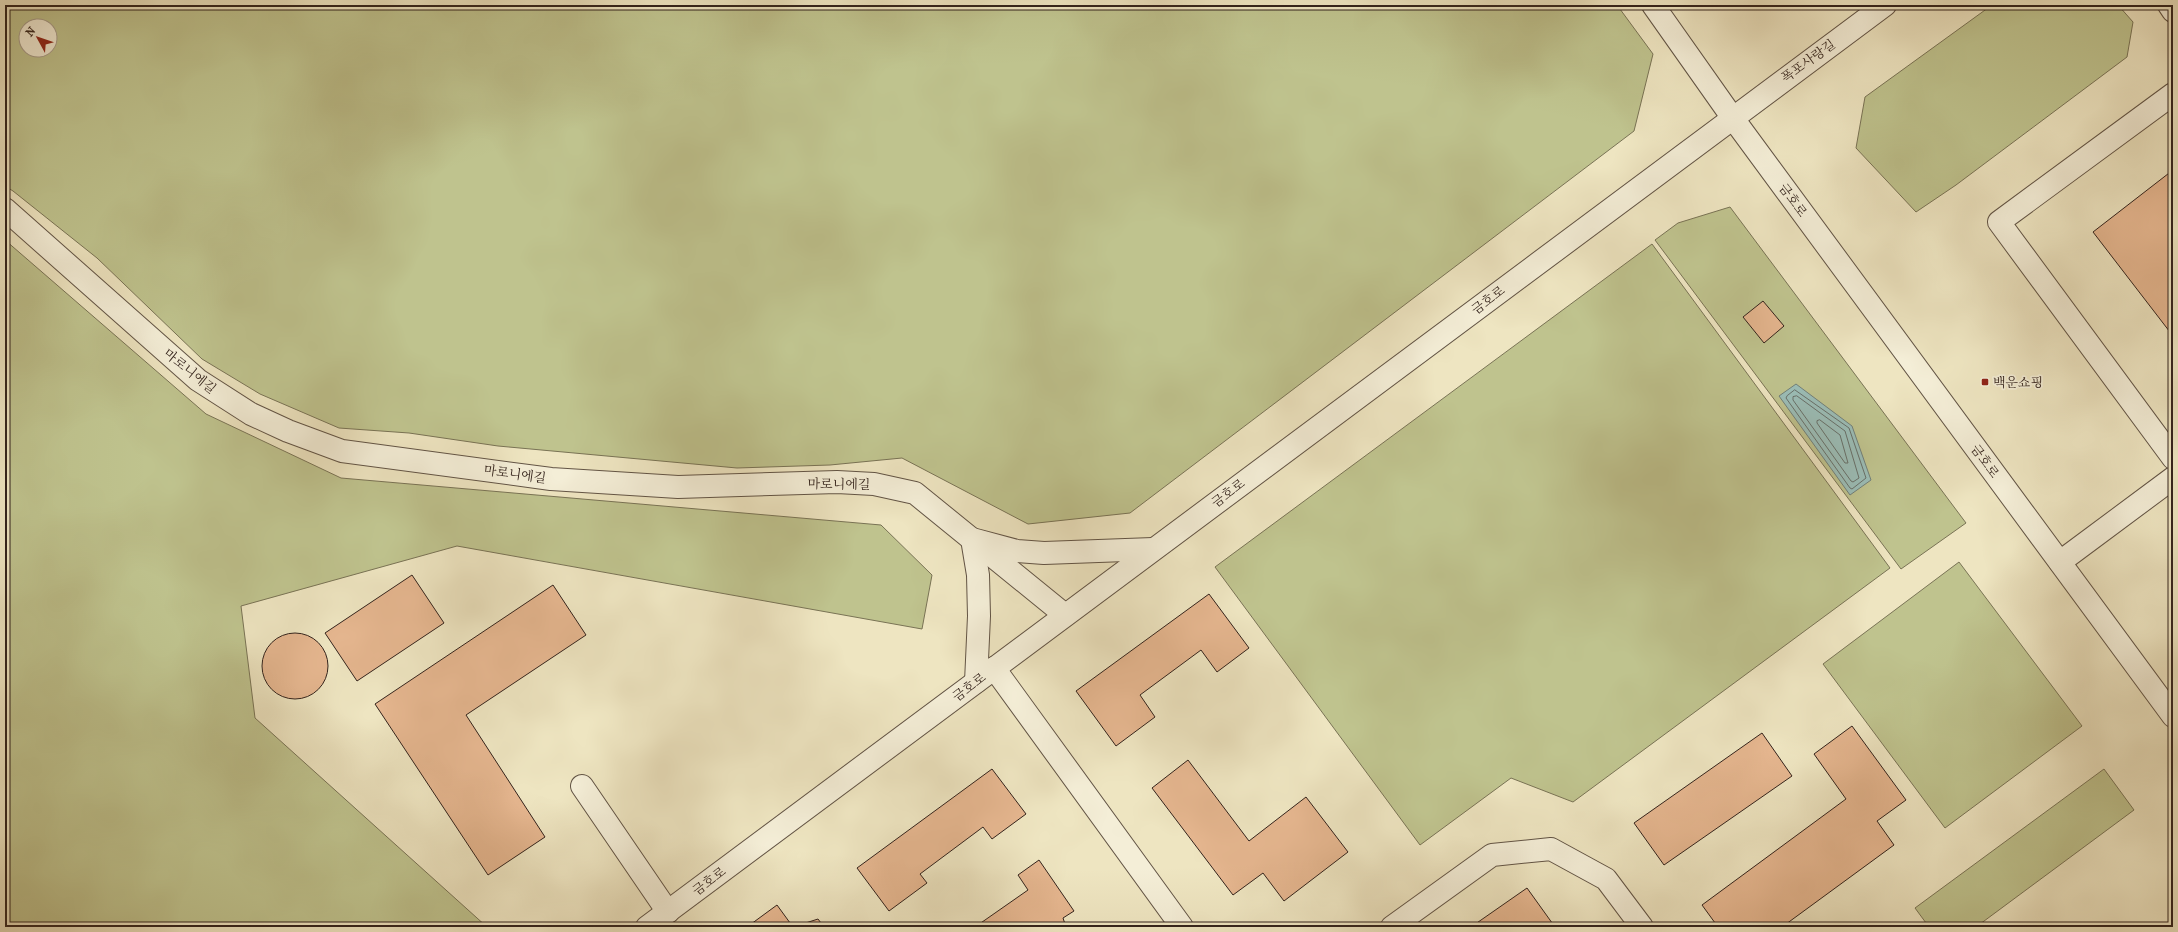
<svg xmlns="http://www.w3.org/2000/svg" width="2178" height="932" font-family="'IM FELL French Canon','Noto Serif KR',serif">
	<rect width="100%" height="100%" fill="#eee5c1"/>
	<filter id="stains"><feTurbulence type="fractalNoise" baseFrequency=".005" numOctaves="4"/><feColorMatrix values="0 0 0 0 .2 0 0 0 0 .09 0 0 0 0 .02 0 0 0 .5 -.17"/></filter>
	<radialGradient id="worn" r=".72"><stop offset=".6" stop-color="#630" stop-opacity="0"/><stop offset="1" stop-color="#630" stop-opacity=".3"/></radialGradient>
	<g fill="#bfc38e" stroke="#797355" fill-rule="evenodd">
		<path d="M 5,5 L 1617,5 L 1653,54 L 1634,131 L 1130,513 L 1028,524 L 902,458 L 830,465 L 737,468 L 498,446 L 409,433 L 339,428 L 260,394 L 202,359 L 97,258 L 13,191 L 5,186 ZM 26,26 L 50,26 L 50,50 L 26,50 Z"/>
		<path d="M 1992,5 L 2118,5 L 2133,22 L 2127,57 L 1956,185 L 1916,212 L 1856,148 L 1865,97 Z"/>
		<path d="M 1730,207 L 1966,523 L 1901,569 L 1655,240 L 1678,223 Z"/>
		<path d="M 5,240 L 206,414 L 341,478 L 881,525 L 932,575 L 922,629 L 457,546 L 241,606 L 255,718 L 487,927 L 5,927 Z"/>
		<path d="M 1652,244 L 1890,568 L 1573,802 L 1511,778 L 1420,845 L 1215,567 Z"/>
		<path d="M 1959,562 L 2082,726 L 1945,828 L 1823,664 Z"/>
		<path d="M 2104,769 L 2134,810 L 1976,927 L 1929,927 L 1915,908 Z"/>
	</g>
	<path fill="#9bbeb8" stroke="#71807a" d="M 1796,384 L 1852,426 L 1871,480 L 1850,495 L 1779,396 Z"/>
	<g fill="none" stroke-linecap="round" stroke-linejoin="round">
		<g stroke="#67706a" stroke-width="1">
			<path d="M 1795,390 L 1849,428 L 1866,478 L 1852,489 L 1850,488 L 1786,398 L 1787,396 Z"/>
			<path d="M 1797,396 L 1845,431 L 1859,478 L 1853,482 L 1851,481 L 1793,400 L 1793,397 Z"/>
			<path d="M 1820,420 L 1840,435 L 1848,463 L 1845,463 L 1817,423 L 1817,421 Z"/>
		</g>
	</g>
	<g fill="#e5b68f" stroke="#33231c">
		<path d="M 2173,170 L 2173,336 L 2093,232 Z"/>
		<path d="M 1763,301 L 1784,326 L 1764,343 L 1743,317 Z"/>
		<path d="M 412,575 L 444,623 L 357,681 L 325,633 Z"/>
		<path d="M 553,585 L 586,635 L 466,715 L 545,837 L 488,875 L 375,704 Z"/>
		<path d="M 1209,594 L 1249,648 L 1217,672 L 1201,650 L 1140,695 L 1155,717 L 1116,746 L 1076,691 Z"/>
		<circle cx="295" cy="666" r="33"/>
		<path d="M 1852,726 L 1906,800 L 1877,821 L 1894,845 L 1782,927 L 1718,927 L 1702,905 L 1846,799 L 1814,754 Z"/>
		<path d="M 1762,733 L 1792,776 L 1664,865 L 1634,823 Z"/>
		<path d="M 1188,760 L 1249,841 L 1306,797 L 1348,852 L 1284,901 L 1263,873 L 1233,895 L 1152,788 Z"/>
		<path d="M 992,769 L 1026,814 L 992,839 L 983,827 L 920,874 L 927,883 L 889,911 L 857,868 Z"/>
		<path d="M 1039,860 L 1074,911 L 1063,918 L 1066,927 L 975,927 L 1028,890 L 1018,875 Z"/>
		<path d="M 1527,888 L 1555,927 L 1471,927 Z"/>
		<path d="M 777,905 L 793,927 L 818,919 L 824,927 L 747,927 Z"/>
	</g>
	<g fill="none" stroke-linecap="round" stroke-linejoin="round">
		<defs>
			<g id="minor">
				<path d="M 1653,5 L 1732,117 L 2173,716"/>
				<path d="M 2169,5 L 2173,11"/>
				<path d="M 2173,94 L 1999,222 L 2173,458"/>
				<path d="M 5,209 L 198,380 L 251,414 L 288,431 L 342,451 L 551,479 L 678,487 L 837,482 L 874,484 L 915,493 L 1065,615"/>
				<path d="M 2060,562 L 2173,478"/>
				<path d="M 994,668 L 1182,927"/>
				<path d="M 976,682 L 979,616 L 978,575 L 972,539 L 1017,551 L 1044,553 L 1153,549"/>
				<path d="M 582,786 L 668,912"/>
				<path d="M 1392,927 L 1492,855 L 1551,849 L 1606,879 L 1642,927"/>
			</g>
			<path id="tertiary" d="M 647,927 L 1885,5"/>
		</defs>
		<use href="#minor" stroke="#625445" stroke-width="24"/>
		<use href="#tertiary" stroke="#625445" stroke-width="24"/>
		<use href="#minor" stroke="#f4eed7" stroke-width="22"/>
		<use href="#tertiary" stroke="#f4eed7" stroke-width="22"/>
	</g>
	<rect fill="#8f2418" stroke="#f4eed7" stroke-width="1.5" x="1981" y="378" width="8" height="8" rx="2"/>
	<g text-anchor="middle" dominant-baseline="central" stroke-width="3.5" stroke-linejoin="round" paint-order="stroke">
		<g font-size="13" fill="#33231c" stroke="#f4eed7">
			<text transform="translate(1808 61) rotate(-36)">폭포사랑길</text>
			<text transform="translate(1793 200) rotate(54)">금호로</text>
			<text transform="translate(1488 300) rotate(-37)">금호로</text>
			<text transform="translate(190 371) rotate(39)">마로니에길</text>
			<text transform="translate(1985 461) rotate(54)">금호로</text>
			<text transform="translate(515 474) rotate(8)">마로니에길</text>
			<text transform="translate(839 484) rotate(1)">마로니에길</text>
			<text transform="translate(1228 493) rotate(-37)">금호로</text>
			<text transform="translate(969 687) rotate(-37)">금호로</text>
			<text transform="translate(709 881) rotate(-37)">금호로</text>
		</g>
		<g font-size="13" fill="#33231c" stroke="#f4eed7" text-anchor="start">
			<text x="1993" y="382">백운쇼핑</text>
		</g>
	</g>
	<rect width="2178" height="932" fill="none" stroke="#eee5c1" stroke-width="20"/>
	<rect x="6" y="6" width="2166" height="920" fill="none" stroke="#33231c" stroke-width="2"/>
	<rect x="10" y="10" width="2158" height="912" fill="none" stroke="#33231c"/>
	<g transform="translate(38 38) rotate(310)"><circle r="19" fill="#f4eed7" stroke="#a79d8c"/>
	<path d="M0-3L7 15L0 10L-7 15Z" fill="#8f2418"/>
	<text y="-6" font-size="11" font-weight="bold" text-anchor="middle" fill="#33231c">N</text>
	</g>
	<rect width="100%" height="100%" filter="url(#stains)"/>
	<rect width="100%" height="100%" fill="url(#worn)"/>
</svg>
